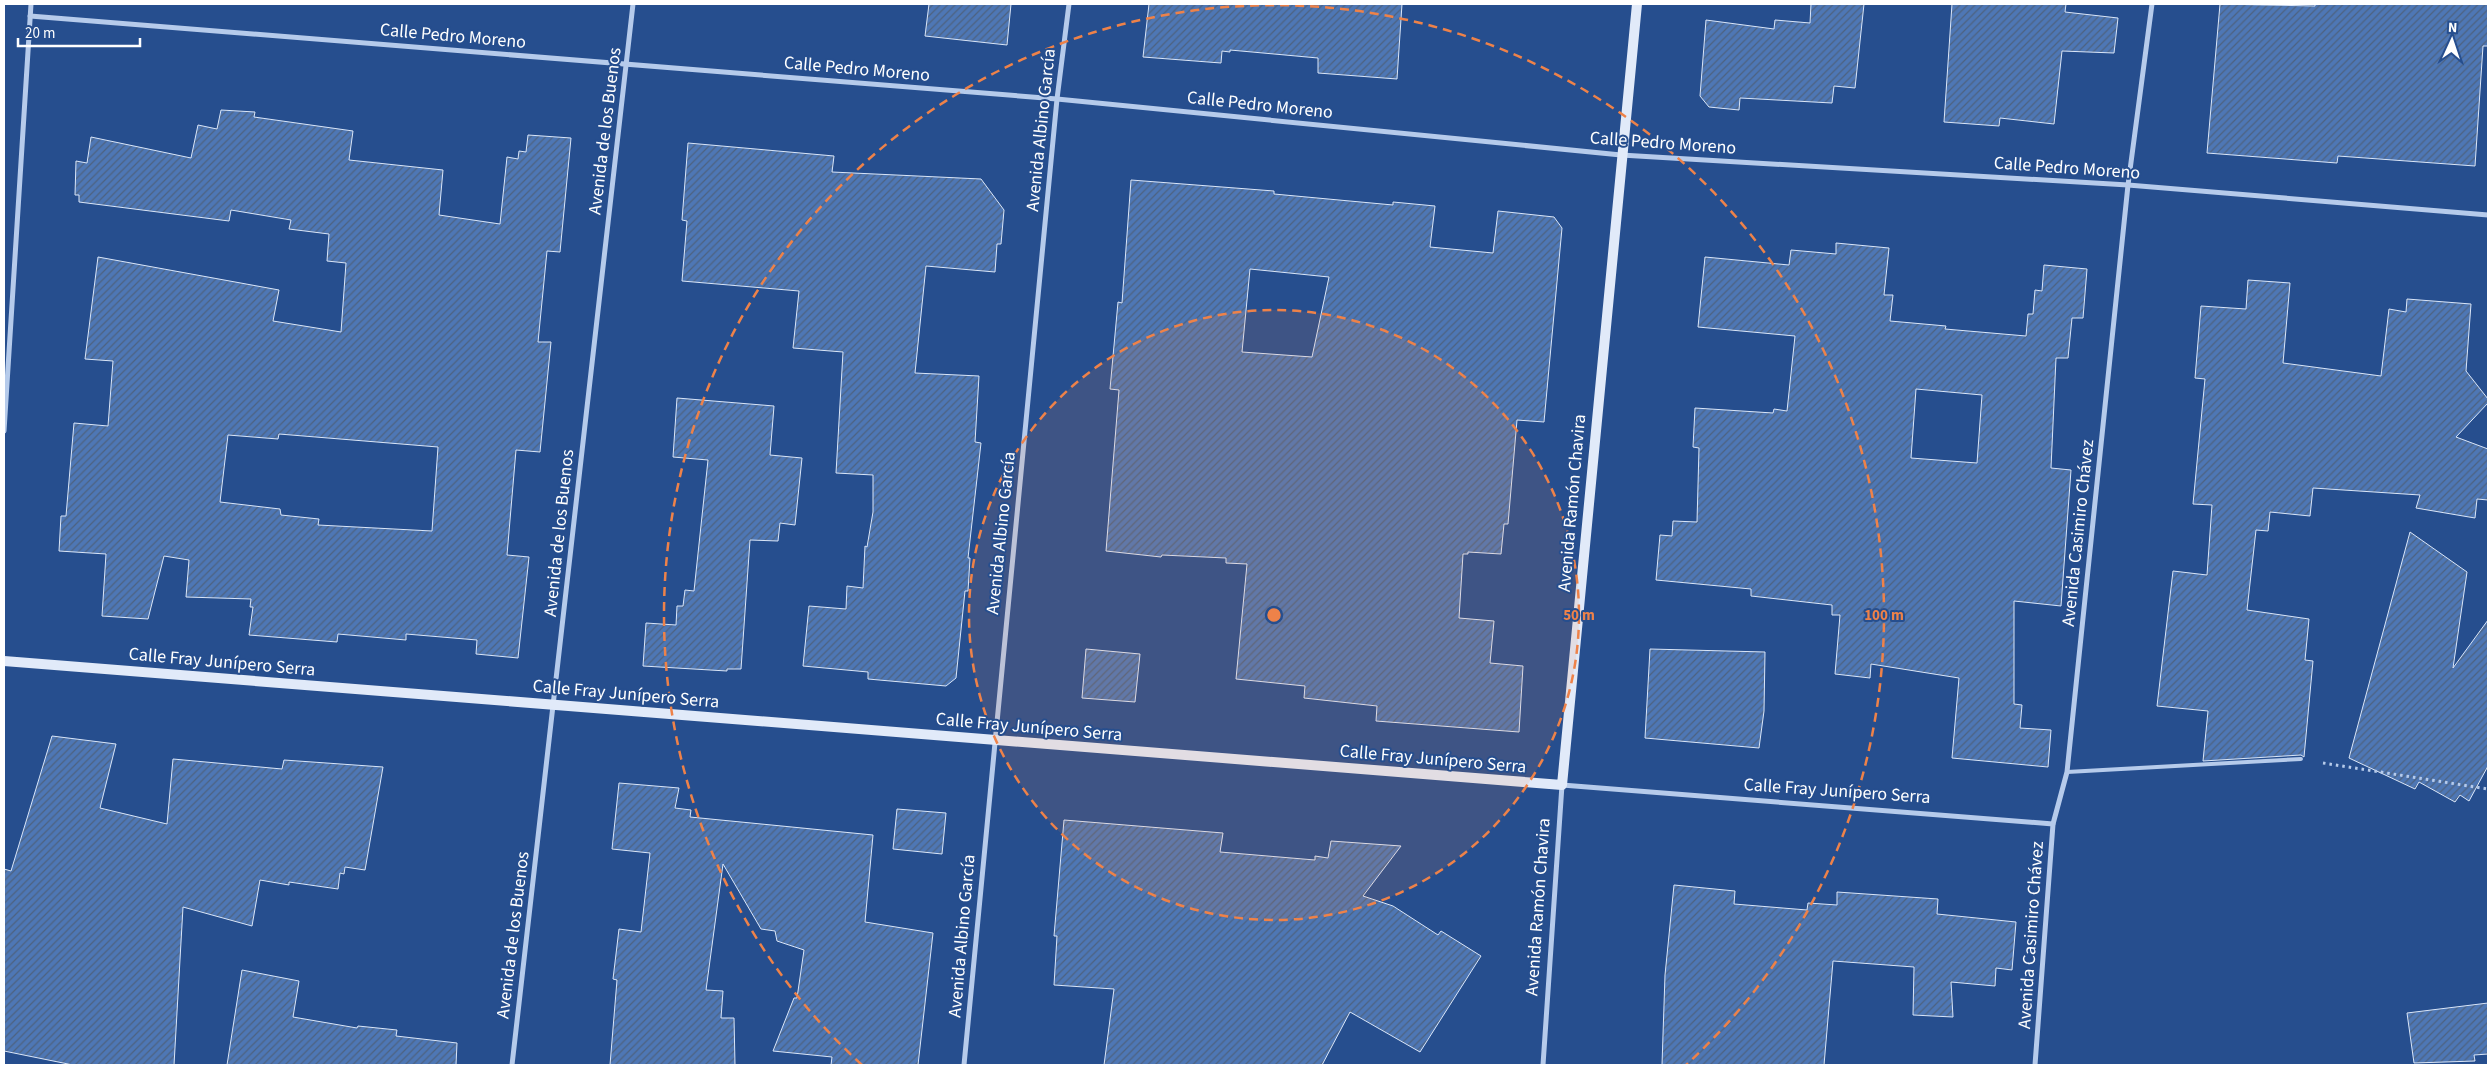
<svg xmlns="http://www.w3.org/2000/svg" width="2492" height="1069" font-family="'Source Sans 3',sans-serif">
	<defs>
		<pattern id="building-hatch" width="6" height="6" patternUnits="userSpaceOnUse" patternTransform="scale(1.25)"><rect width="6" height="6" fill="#4e77b5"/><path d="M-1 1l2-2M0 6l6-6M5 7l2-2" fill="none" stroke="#4d6280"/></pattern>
	</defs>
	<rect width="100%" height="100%" fill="#264e8e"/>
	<g fill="url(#building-hatch)" stroke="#dae6f8" fill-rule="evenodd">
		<path d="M 929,4 L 1011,4 L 1007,45 L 925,36 Z"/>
		<path d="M 1149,4 L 1402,4 L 1397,79 L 1318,73 L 1318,58 L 1230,50 L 1230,52 L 1222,51 L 1221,63 L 1143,57 Z"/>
		<path d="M 1811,4 L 1864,4 L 1855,88 L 1834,86 L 1832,103 L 1740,98 L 1739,110 L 1709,107 L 1700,96 L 1706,20 L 1774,29 L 1775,20 L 1810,23 Z"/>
		<path d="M 1952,4 L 2066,4 L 2065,12 L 2118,18 L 2114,53 L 2062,51 L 2054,124 L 2000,118 L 1999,126 L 1944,122 Z"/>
		<path d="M 2220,4 L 2315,6 L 2315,4 L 2488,4 L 2488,46 L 2483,46 L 2475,166 L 2338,156 L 2337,163 L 2207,153 Z"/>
		<path d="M 221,110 L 255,112 L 254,117 L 353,131 L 349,160 L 443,170 L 439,215 L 500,224 L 507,157 L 518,159 L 519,151 L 526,152 L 528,135 L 571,138 L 560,252 L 547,251 L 538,342 L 551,342 L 540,452 L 516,450 L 507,555 L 529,557 L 518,658 L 476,654 L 477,640 L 406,634 L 406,640 L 338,634 L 337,642 L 249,635 L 253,607 L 250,607 L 251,599 L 186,597 L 189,560 L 164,556 L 148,619 L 102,616 L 106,554 L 59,551 L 61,516 L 66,516 L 74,423 L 108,426 L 113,361 L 85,359 L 98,257 L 279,290 L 273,321 L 341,332 L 346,263 L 327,261 L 329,234 L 289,229 L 291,220 L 231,210 L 229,221 L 79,202 L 79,195 L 75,195 L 76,161 L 87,163 L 91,137 L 191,158 L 198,125 L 217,129 ZM 279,434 L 438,447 L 432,531 L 318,525 L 319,519 L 281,515 L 280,509 L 220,502 L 228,435 L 278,439 Z"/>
		<path d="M 688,143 L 834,156 L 832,172 L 981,179 L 1004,210 L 1001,244 L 997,244 L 995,272 L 926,266 L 915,373 L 979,376 L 975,442 L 981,443 L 968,558 L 970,558 L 968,591 L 965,591 L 956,678 L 946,686 L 868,679 L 868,672 L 803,666 L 809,606 L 846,609 L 847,586 L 863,588 L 865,546 L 867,547 L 873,512 L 873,475 L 836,473 L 843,352 L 793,348 L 799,291 L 682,281 L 687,221 L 682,220 Z"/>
		<path d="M 1131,180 L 1274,191 L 1274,194 L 1393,205 L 1393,202 L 1435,206 L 1430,247 L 1493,253 L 1498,211 L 1554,217 L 1562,228 L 1544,422 L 1517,420 L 1508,524 L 1504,524 L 1501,554 L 1468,552 L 1468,554 L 1463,554 L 1459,618 L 1494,621 L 1490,663 L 1523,666 L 1519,732 L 1376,721 L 1377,706 L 1304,698 L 1305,686 L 1236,679 L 1247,564 L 1226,563 L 1226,558 L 1162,555 L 1161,557 L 1106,551 L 1119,390 L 1110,389 L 1118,302 L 1122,303 ZM 1250,269 L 1329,277 L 1312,357 L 1242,352 Z"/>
		<path d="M 1836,243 L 1889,248 L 1884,295 L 1893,295 L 1890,321 L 1946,326 L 1945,329 L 2026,336 L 2028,314 L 2033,314 L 2035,290 L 2042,291 L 2044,265 L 2087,269 L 2083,318 L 2072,318 L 2068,358 L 2056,358 L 2051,468 L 2071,470 L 2061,606 L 2014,601 L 2014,704 L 2022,705 L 2020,728 L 2051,730 L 2048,767 L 1952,758 L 1959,678 L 1871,664 L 1870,678 L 1835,674 L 1840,615 L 1832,615 L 1832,605 L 1751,596 L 1751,589 L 1656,580 L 1660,535 L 1672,536 L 1673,521 L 1697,522 L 1699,448 L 1693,447 L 1695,408 L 1773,413 L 1774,409 L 1787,411 L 1795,336 L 1698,327 L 1705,257 L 1789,265 L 1791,250 L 1836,254 ZM 1916,389 L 1982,395 L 1977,463 L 1911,458 Z"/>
		<path d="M 2248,280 L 2290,283 L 2283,363 L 2381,376 L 2389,309 L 2406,312 L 2407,299 L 2471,304 L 2466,371 L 2488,399 L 2488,403 L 2456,437 L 2488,449 L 2488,500 L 2477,499 L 2475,518 L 2416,508 L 2420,495 L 2313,488 L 2310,516 L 2270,512 L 2268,531 L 2256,530 L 2247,610 L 2309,619 L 2305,660 L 2313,661 L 2304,757 L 2301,755 L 2203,761 L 2208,711 L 2157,706 L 2173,571 L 2207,575 L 2212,505 L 2193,504 L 2205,379 L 2195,378 L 2201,306 L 2246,309 Z"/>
		<path d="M 677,398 L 774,406 L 770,455 L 802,458 L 795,525 L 780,523 L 778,541 L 750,540 L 741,669 L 727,669 L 727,671 L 643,666 L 646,623 L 676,625 L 677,606 L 683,606 L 685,590 L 694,591 L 708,460 L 673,457 Z"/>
		<path d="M 2410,532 L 2467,572 L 2453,668 L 2488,620 L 2488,766 L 2469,801 L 2460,795 L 2455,802 L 2419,782 L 2415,789 L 2349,758 Z"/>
		<path d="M 1086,649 L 1140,654 L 1135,702 L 1082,698 Z"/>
		<path d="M 1650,649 L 1765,652 L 1764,711 L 1759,748 L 1645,738 Z"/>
		<path d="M 52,736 L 116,744 L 100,808 L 167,824 L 173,759 L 282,769 L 284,760 L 383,767 L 365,870 L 345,867 L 344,874 L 340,873 L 338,889 L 289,882 L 289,885 L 260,880 L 252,926 L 183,907 L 174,1065 L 73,1065 L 4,1051 L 4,869 L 11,871 Z"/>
		<path d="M 619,783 L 679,788 L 675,808 L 691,810 L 690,817 L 873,835 L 865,922 L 933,933 L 918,1065 L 831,1065 L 832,1057 L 773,1051 L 794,998 L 797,998 L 804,950 L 777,941 L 775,931 L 761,929 L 723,864 L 706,990 L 723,991 L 721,1018 L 734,1018 L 735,1065 L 610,1065 L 617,980 L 613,979 L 619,929 L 641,932 L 650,853 L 612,849 Z"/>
		<path d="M 897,809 L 946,813 L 942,854 L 893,849 Z"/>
		<path d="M 1064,820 L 1223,833 L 1220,852 L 1315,860 L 1315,856 L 1328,858 L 1331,841 L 1401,846 L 1363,896 L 1393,906 L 1438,935 L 1441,931 L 1481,956 L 1420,1052 L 1350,1012 L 1322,1065 L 1104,1065 L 1114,989 L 1054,985 L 1057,936 L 1054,936 Z"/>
		<path d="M 1674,885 L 1735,891 L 1734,904 L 1807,910 L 1808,903 L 1837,905 L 1837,892 L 1938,899 L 1937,914 L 2016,922 L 2012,970 L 1996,968 L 1995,986 L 1951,982 L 1953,1017 L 1913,1015 L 1914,967 L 1833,961 L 1824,1065 L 1662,1065 L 1665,975 Z"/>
		<path d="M 242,970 L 299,981 L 293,1017 L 357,1028 L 358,1026 L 397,1030 L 396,1036 L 457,1043 L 456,1065 L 227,1065 Z"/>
		<path d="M 2488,1003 L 2488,1054 L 2474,1055 L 2475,1061 L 2414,1063 L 2407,1013 Z"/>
	</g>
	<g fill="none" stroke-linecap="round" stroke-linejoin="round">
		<path stroke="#b6cbeb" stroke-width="3" stroke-dasharray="2.5 4" stroke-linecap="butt" d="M 2323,763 L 2488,789"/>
		<path stroke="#b6cbeb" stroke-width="4" d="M 2067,772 L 2301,759"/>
		<g stroke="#b6cbeb" stroke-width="5">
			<path d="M 30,16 L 1057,99 L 1621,155 L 2128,185 L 2488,215"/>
			<path d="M 4,431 L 31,4"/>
			<path d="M 512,1065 L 633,4"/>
			<path d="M 964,1065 L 1057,99 L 1069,4"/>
			<path d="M 1543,1065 L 1562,785 L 2053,824"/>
			<path d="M 2035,1065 L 2053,824 L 2067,772 L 2128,185 L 2152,4"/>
		</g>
		<path stroke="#e1eaf9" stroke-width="10" d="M 4,661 L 1562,785 L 1637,4"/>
	</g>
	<circle cx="1274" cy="615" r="305" fill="#ee8249" fill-opacity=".12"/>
	<g fill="none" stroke="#ee8249" stroke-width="2.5" stroke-dasharray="9 6">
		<circle cx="1274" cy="615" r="305"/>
		<path d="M862 1065A610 610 0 1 1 1686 1065"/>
	</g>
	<g text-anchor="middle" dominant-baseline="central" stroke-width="4" stroke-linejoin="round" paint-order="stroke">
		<g font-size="18" fill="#fff" stroke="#264e8e">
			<text transform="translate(453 36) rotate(5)">Calle Pedro Moreno</text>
			<text transform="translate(857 69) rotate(5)">Calle Pedro Moreno</text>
			<text transform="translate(1260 105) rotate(6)">Calle Pedro Moreno</text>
			<text transform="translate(1041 130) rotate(-84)">Avenida Albino García</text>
			<text transform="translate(605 131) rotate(-83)">Avenida de los Buenos</text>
			<text transform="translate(1663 143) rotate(4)">Calle Pedro Moreno</text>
			<text transform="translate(2067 168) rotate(4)">Calle Pedro Moreno</text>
			<text transform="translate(1572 503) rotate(-85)">Avenida Ramón Chavira</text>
			<text transform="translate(559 533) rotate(-84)">Avenida de los Buenos</text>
			<text transform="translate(1001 533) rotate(-84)">Avenida Albino García</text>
			<text transform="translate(2078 533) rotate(-84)">Avenida Casimiro Chávez</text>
			<text transform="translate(222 662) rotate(5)">Calle Fray Junípero Serra</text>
			<text transform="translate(626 694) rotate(5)">Calle Fray Junípero Serra</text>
			<text transform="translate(1029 727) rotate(5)">Calle Fray Junípero Serra</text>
			<text transform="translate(1433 759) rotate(5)">Calle Fray Junípero Serra</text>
			<text transform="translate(1837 791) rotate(4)">Calle Fray Junípero Serra</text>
			<text transform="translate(1538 907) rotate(-86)">Avenida Ramón Chavira</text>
			<text transform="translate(513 935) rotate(-83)">Avenida de los Buenos</text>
			<text transform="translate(2031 935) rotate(-86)">Avenida Casimiro Chávez</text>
			<text transform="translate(962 936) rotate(-85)">Avenida Albino García</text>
		</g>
	</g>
	<circle cx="1274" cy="615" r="8" fill="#ee8249" stroke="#264e8e" stroke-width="2.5"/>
	<g font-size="15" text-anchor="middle" font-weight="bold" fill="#ee8249" stroke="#264e8e" stroke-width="4" stroke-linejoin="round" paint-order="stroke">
		<text x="1579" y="620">50 m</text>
		<text x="1884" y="620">100 m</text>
	</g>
	<rect width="2492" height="1069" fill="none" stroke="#ffffff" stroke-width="10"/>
	<g transform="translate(2452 40) rotate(3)" stroke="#264e8e" stroke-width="4" paint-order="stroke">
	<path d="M0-4L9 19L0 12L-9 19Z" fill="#ffffff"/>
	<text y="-8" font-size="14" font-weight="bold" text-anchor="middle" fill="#ffffff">N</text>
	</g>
	<path d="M18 38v8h122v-8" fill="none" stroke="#ffffff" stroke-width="2.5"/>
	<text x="25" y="38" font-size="15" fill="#ffffff" stroke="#264e8e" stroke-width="4" paint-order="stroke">20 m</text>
</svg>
